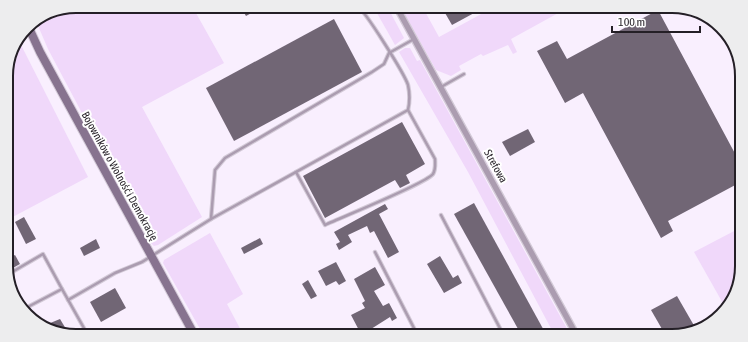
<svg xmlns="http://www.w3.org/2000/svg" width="748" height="342" font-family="'Asap Condensed',sans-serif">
	<rect width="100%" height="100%" fill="#f9effe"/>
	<g fill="#f0d8fa">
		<path d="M 76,6 L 192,6 L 224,63 L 142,107 L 202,217 L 158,245 L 154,246 L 151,243 L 48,49 L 36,21 Z"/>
		<path d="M 373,6 L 387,6 L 404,38 L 395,45 Z"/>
		<path d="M 400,6 L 422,6 L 439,37 L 496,6 L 571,6 L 511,39 L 517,52 L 513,54 L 508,45 L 483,56 L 481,54 L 459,66 L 461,70 L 451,76 L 436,70 Z"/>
		<path d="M 18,39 L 88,177 L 7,220 L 6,71 L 13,45 Z"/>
		<path d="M 405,48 L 410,48 L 417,61 L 420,60 L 571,336 L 555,336 L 468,172 L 399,52 Z"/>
		<path d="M 738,229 L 737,293 L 725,307 L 694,252 Z"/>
		<path d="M 210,233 L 243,294 L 227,304 L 244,336 L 204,336 L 163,263 L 164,260 Z"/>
	</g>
	<g fill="#716675">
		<path d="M 240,6 L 264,6 L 246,16 Z"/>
		<path d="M 441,6 L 487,6 L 452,25 Z"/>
		<path d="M 658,10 L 739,161 L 739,183 L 668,221 L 673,231 L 661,238 L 583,93 L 565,103 L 537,51 L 557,41 L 567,59 Z"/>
		<path d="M 334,19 L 362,72 L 234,141 L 206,88 Z"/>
		<path d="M 402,122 L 425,164 L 406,175 L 410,183 L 400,188 L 395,180 L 325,218 L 303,176 Z"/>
		<path d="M 528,129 L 535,142 L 510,156 L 502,142 Z"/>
		<path d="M 474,203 L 547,336 L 522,336 L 454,214 Z"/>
		<path d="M 385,204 L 388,209 L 379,214 L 399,252 L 388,258 L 374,231 L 370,233 L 367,226 L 348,235 L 352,242 L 339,250 L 336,244 L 340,242 L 334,232 Z"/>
		<path d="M 24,217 L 36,239 L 26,244 L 15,222 Z"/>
		<path d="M 260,238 L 263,244 L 244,254 L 241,248 Z"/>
		<path d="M 96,239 L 100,248 L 84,256 L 80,248 Z"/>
		<path d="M 15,255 L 20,264 L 11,269 L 7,259 Z"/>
		<path d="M 440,256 L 453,278 L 458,275 L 462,283 L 444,293 L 427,264 Z"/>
		<path d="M 336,262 L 346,281 L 339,285 L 336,281 L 326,286 L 318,271 Z"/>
		<path d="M 375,267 L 385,285 L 374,291 L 383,306 L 389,303 L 397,318 L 392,321 L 390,317 L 371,329 L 374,336 L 362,336 L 351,315 L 365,308 L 362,303 L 365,301 L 354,279 Z"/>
		<path d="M 308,280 L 317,296 L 311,299 L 302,284 Z"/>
		<path d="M 115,288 L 126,308 L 101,322 L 90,302 Z"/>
		<path d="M 677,296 L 696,329 L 676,336 L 666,336 L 651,310 Z"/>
		<path d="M 60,319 L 69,334 L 49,331 L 43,326 Z"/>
	</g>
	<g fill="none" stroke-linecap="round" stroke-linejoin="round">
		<defs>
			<g id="lane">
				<path d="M 333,11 L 343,6"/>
				<path d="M 441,87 L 464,74"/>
				<path d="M 408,110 L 211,219 L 215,170 L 225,158 L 372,72 L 384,64 L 389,53 L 414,39"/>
				<path d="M 296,172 L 325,225 C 342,217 425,184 433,174 C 436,169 435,164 435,159 L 408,110 C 410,101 410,94 408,85 C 405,75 365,10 357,6"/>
				<path d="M 441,215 L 504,336"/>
				<path d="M 375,252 L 418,336"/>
				<path d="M 7,275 L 43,254 L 62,289 L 22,310"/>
				<path d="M 62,289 L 85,330 L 119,334 L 120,336"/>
				<path d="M 68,300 L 115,273 L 142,262 L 211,219"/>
				<path d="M 635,336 L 638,334 L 639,336"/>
			</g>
			<path id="street" d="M 396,6 L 577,336"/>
			<path id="secondary" d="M 28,26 L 40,52 L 195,336"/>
		</defs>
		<use href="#lane" stroke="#d3cad7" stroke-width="4.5"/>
		<use href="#street" stroke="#d3cad7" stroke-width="8"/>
		<use href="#secondary" stroke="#d3cad7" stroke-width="10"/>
		<use href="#lane" stroke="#ab9cb0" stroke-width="2.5"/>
		<use href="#street" stroke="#ab9cb0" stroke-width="5.5"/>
		<use href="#secondary" stroke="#87738f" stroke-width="8"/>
	</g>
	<g text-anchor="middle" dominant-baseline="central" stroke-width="4" stroke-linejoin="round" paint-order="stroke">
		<g font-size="11" fill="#241f26" stroke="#fff">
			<text transform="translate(496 166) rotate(61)">Strefowa</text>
			<text transform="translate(120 176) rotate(61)">Bojowników o Wolność i Demokrację</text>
		</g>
	</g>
	<path d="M0 0H748V342H0ZM76 13H672A63 63 0 0 1 735 76V266A63 63 0 0 1 672 329H76A63 63 0 0 1 13 266V76A63 63 0 0 1 76 13Z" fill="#ededee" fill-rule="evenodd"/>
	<path fill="none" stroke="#241f26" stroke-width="2" d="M76 13H672A63 63 0 0 1 735 76V266A63 63 0 0 1 672 329H76A63 63 0 0 1 13 266V76A63 63 0 0 1 76 13Z"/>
	<path d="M612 26v6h88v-6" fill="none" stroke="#241f26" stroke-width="2"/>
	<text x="618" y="26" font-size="12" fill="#241f26" stroke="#ffffff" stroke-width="3" paint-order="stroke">100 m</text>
</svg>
